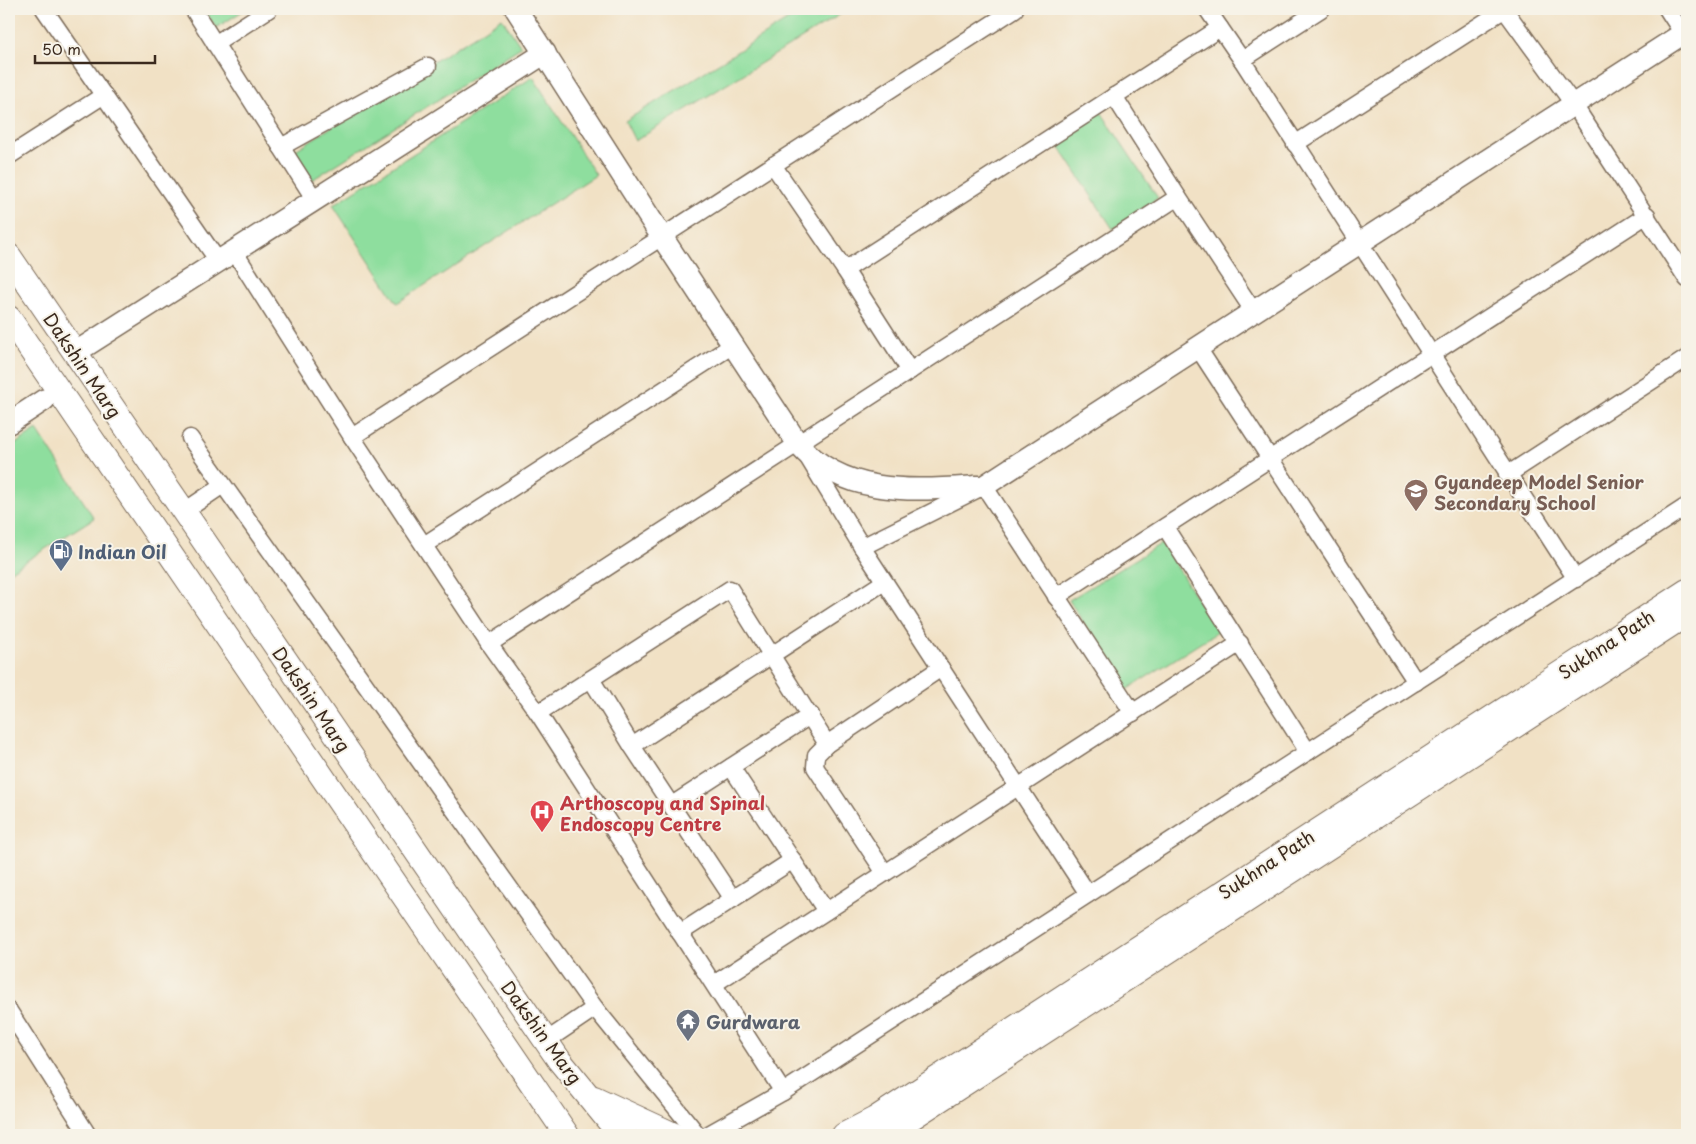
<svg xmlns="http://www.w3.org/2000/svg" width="1696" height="1144" font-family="'Playpen Sans',sans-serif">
	<rect width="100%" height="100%" fill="#f7f3e8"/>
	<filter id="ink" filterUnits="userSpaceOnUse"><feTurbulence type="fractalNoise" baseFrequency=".02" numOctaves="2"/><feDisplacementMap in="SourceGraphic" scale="10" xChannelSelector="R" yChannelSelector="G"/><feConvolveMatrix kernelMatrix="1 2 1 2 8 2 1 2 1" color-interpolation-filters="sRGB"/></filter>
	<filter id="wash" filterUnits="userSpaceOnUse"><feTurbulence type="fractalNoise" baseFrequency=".0096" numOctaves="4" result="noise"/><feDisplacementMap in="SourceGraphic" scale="20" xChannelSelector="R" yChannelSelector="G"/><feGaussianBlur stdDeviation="1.12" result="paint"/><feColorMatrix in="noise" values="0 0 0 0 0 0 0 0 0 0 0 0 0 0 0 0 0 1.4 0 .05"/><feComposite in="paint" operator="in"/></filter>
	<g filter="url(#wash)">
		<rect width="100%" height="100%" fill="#f1e1c5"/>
		<g fill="#8ede9e" stroke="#64845e">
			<path d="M 204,9 L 246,9 L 216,28 Z"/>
			<path d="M 806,9 L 849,9 L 635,141 L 625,121 Z"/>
			<path d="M 502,18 L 521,47 L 312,180 L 294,151 Z"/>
			<path d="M 533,77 L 596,175 L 397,303 L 333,205 Z"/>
			<path d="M 1101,112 L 1158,198 L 1113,229 L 1056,142 Z"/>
			<path d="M 37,430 L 94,518 L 9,572 L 9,448 Z"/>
			<path d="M 1162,543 L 1218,632 L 1126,690 L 1069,600 Z"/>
		</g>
	</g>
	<g filter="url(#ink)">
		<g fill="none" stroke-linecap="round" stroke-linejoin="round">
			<defs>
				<g id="minor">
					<path d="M 44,9 L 218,261"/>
					<path d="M 193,9 L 315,200"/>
					<path d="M 1207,9 L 1242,60 L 1576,579"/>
					<path d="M 1504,9 L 1574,105 L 1687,279"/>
					<path d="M 1667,9 L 1687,40"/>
					<path d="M 215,44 L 269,9"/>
					<path d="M 1242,60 L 1321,9"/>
					<path d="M 1114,96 L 1178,197 L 1254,312"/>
					<path d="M 1295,144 L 1505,9"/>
					<path d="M 281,147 L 428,66"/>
					<path d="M 9,156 L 104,95"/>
					<path d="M 773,165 L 845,270 L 910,371"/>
					<path d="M 234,251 L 352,437 L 489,644 L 538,713 L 783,1092"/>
					<path d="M 845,270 L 1220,28"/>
					<path d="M 1198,348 L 1416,682"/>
					<path d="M 352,437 L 1015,9"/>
					<path d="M 190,438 L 595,1008 L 698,1135"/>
					<path d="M 807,456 L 862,547 L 1088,894"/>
					<path d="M 1507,475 L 1687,358"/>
					<path d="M 192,506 L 223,485"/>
					<path d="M 1165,527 L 1308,752"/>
					<path d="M 424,545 L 733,345"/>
					<path d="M 862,547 L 984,486 L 1133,713"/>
					<path d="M 1056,597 L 1647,215"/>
					<path d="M 489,644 L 1178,197"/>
					<path d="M 591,679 L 632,746 L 733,899"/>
					<path d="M 538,713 L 730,589 L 827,744"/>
					<path d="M 632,746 L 884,582"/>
					<path d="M 731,767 L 826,911"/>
					<path d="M 672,805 L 811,715"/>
					<path d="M 885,873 L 815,767 L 816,755 L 827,744 L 941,668"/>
					<path d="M 680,933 L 793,860"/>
					<path d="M 714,984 L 1240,643"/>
					<path d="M 9,1011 L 88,1135"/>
					<path d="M 546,1041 L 595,1008"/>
					<path d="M 707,1135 L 783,1092 L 1687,506"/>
				</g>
				<g id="tertiary">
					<path d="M 516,9 L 662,237 L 798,444 C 846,499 918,490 984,486 L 1687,31"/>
					<path d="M 84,347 L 545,53"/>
					<path d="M 9,423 L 44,400"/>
				</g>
				<g id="secondary">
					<path d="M 9,256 L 559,1060 L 613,1126 L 625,1135"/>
					<path d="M 9,318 L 567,1135"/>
					<path d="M 594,1098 L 674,1135"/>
					<path d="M 844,1135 L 875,1119 L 1687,591"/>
					<path d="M 885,1135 L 1687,614"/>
				</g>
			</defs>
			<use href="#minor" stroke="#7b6a58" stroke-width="19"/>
			<use href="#tertiary" stroke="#7b6a58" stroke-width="24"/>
			<use href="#secondary" stroke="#7b6a58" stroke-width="26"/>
			<use href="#minor" stroke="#fff" stroke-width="16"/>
			<use href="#tertiary" stroke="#fff" stroke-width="21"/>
			<use href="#secondary" stroke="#fff" stroke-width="24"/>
		</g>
	</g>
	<defs>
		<symbol id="school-pin" viewBox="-11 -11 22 30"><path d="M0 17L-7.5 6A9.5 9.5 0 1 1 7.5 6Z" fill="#8d6e63" stroke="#f7f3e8"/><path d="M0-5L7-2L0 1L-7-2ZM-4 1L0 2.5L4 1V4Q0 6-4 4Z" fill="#fff"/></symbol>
		<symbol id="fuel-pin" viewBox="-11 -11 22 30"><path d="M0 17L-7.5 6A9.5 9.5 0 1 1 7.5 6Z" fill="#5c6f8a" stroke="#f7f3e8"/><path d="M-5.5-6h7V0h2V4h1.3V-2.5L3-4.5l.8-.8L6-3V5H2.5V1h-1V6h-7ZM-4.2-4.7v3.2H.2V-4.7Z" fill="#fff"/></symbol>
		<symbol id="hospital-pin" viewBox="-11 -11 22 30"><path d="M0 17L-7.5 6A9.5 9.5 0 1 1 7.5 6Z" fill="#e0444e" stroke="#f7f3e8"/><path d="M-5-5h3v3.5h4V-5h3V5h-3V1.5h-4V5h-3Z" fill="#fff"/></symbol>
		<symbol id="temple-pin" viewBox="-11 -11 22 30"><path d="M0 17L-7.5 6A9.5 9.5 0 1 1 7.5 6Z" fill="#6b7280" stroke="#f7f3e8"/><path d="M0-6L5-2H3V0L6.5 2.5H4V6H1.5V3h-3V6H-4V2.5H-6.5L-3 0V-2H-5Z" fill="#fff"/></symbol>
	</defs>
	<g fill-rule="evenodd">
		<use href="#school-pin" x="1402" y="477" width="28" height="38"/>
		<use href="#fuel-pin" x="47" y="537" width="28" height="38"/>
		<use href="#hospital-pin" x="528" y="798" width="28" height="38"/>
		<use href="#temple-pin" x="674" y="1007" width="28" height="38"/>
	</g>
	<g text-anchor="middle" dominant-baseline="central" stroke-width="4" stroke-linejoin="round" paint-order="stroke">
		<g font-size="18" fill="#3b2a1e" stroke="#f7f3e8">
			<text transform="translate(83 365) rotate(56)">Dakshin Marg</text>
			<text transform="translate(1606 644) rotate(-33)">Sukhna Path</text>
			<text transform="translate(312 699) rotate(56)">Dakshin Marg</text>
			<text transform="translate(1266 864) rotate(-33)">Sukhna Path</text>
			<text transform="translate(542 1032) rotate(54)">Dakshin Marg</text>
		</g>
		<g font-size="18" font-weight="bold" fill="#785e54" stroke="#f7f3e8" text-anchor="start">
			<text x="1434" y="481">Gyandeep Model Senior<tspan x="1434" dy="21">Secondary School</tspan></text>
		</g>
		<g font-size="18" font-weight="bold" fill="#4e5e75" stroke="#f7f3e8" text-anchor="start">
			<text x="78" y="551">Indian Oil</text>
		</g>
		<g font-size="18" font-weight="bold" fill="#be3a42" stroke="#f7f3e8" text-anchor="start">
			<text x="560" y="802">Arthoscopy and Spinal<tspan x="560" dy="21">Endoscopy Centre</tspan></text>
		</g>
		<g font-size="18" font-weight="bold" fill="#5b616d" stroke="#f7f3e8" text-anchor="start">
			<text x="706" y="1021">Gurdwara</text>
		</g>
	</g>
	<rect width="1696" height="1144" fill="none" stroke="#f7f3e8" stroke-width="30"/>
	<path d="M35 55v8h120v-8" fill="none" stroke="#3b2a1e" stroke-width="2.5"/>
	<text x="42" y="55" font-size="15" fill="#3b2a1e" stroke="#f7f3e8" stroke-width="4" paint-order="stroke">50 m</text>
</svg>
